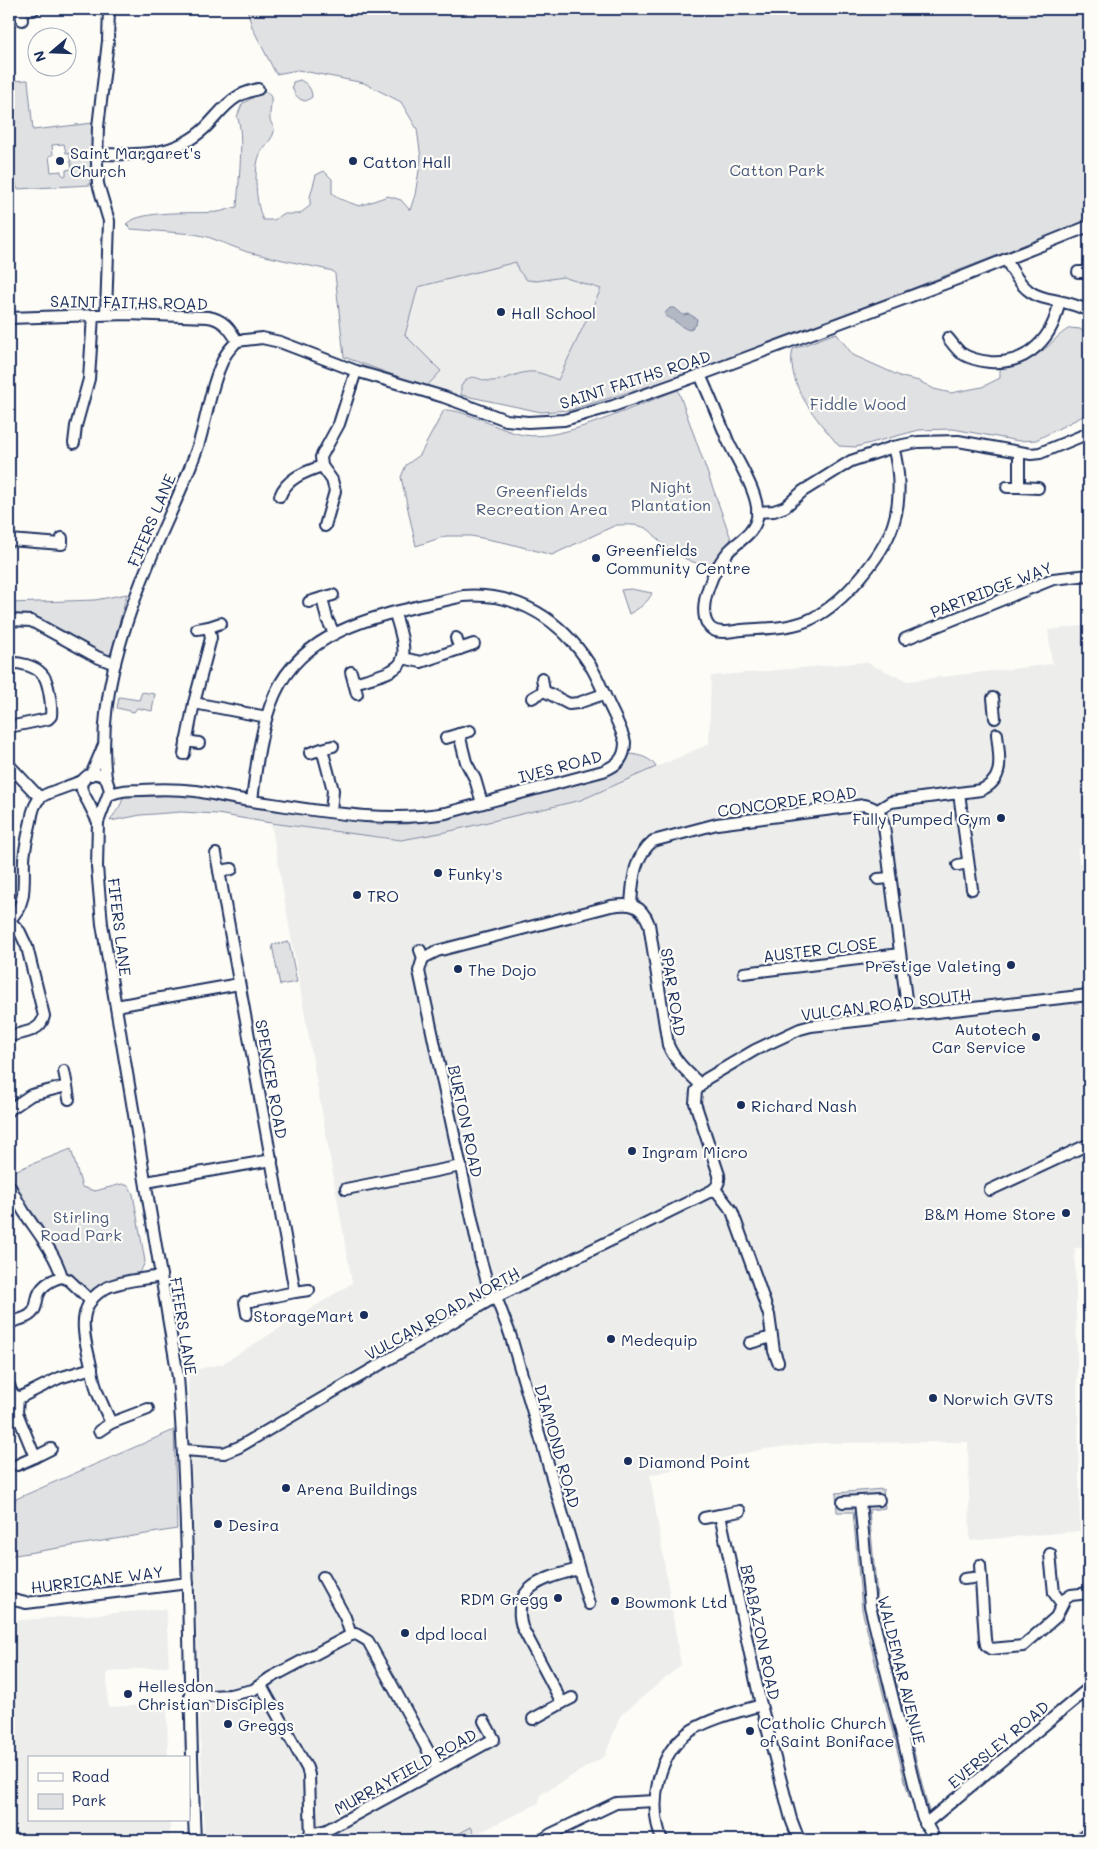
<svg xmlns="http://www.w3.org/2000/svg" width="1098" height="1849" font-family="Mali,sans-serif">
	<rect width="100%" height="100%" fill="#fdfcf7"/>
	<filter id="ink" filterUnits="userSpaceOnUse"><feTurbulence type="fractalNoise" baseFrequency=".02" numOctaves="2"/><feDisplacementMap in="SourceGraphic" scale="10" xChannelSelector="R" yChannelSelector="G"/><feConvolveMatrix kernelMatrix="1 2 1 2 8 2 1 2 1" color-interpolation-filters="sRGB"/></filter>
	<g filter="url(#ink)">
		<g fill="#edeeec">
			<path d="M 516,262 L 601,289 L 558,380 L 497,403 L 426,387 L 405,335 L 418,287 Z"/>
			<path d="M 1089,625 L 1089,848 L 1078,849 L 1079,863 L 1089,864 L 1089,1135 L 1024,1167 L 1025,1176 L 1089,1150 L 1089,1247 L 1075,1248 L 1080,1531 L 970,1541 L 968,1442 L 818,1443 L 764,1449 L 650,1475 L 681,1665 L 620,1716 L 605,1756 L 540,1795 L 539,1803 L 464,1840 L 204,1840 L 188,1371 L 222,1364 L 352,1283 L 271,823 L 401,840 L 581,800 L 709,744 L 711,676 L 865,662 L 907,681 L 1052,664 L 1048,630 Z"/>
			<path d="M 166,1609 L 169,1666 L 107,1672 L 108,1707 L 167,1704 L 168,1758 L 29,1758 L 29,1820 L 170,1820 L 170,1840 L 9,1840 L 9,1621 Z"/>
		</g>
		<g fill="#e0e1e3" stroke="#7e88a0" fill-rule="evenodd">
			<path d="M 247,9 L 1089,9 L 1089,220 L 699,371 L 570,410 L 541,412 L 461,395 L 461,386 C 473,369 477,382 492,381 C 506,381 520,370 535,372 C 542,373 551,377 558,380 L 601,289 L 563,277 L 537,281 L 527,280 L 518,270 L 516,262 L 418,287 L 405,335 L 441,371 L 426,387 L 344,357 L 335,274 L 333,271 L 247,252 L 208,237 L 194,234 L 131,229 L 126,224 C 143,209 195,214 218,212 C 224,211 231,208 237,207 C 238,188 245,130 237,117 L 242,104 L 262,92 L 267,92 L 271,97 C 272,104 269,114 270,120 C 272,126 276,128 273,135 C 270,142 263,147 260,154 C 253,170 256,205 263,220 L 274,220 L 283,214 L 299,214 L 310,206 L 310,197 L 316,175 L 324,171 L 332,179 L 332,193 L 340,199 L 359,206 L 388,196 L 401,200 L 410,210 L 415,195 L 421,158 L 417,129 L 401,102 L 364,83 L 298,70 L 276,74 L 252,27 Z"/>
			<path d="M 9,74 L 10,81 L 28,80 L 33,130 L 93,123 L 90,185 L 17,189 L 9,142 ZM 64,144 L 66,153 L 69,153 L 72,169 L 66,170 L 66,175 L 64,176 L 61,173 L 61,171 L 51,172 L 49,156 L 53,155 L 52,145 Z"/>
			<path d="M 300,80 C 307,83 312,89 312,97 L 306,101 C 298,101 290,90 293,82 Z"/>
			<path d="M 1070,328 L 1080,329 L 1089,336 L 1089,413 L 1036,440 L 1019,441 L 953,429 L 919,430 L 856,447 L 839,446 C 820,423 795,396 792,365 C 791,360 792,354 793,349 L 836,333 L 853,355 L 902,377 L 919,381 L 934,389 L 951,393 L 982,387 L 1000,378 L 1000,369 C 1015,364 1029,360 1042,351 C 1052,344 1057,335 1070,328 Z"/>
			<path d="M 678,390 L 731,539 L 709,566 C 692,564 677,555 664,545 C 656,539 653,530 643,527 C 635,524 624,525 616,525 L 552,555 L 507,543 L 471,536 L 446,536 L 416,546 L 401,477 L 406,465 L 420,455 L 444,410 C 466,409 499,431 524,435 C 563,442 638,404 678,390 Z"/>
			<path d="M 631,589 L 652,593 C 648,603 638,609 629,614 L 621,590 Z"/>
			<path d="M 127,594 L 112,650 L 110,655 L 104,656 L 36,618 L 9,613 L 9,603 L 95,600 Z"/>
			<path d="M 142,692 L 155,694 L 152,711 L 137,708 L 134,712 L 117,708 L 119,697 L 139,700 Z"/>
			<path d="M 630,754 C 640,755 651,758 656,767 L 581,800 L 446,832 L 401,840 L 271,823 L 217,814 L 181,812 L 141,815 L 110,821 C 114,813 122,806 123,797 L 181,795 L 314,813 L 377,824 L 407,824 L 507,802 L 601,777 L 620,770 L 625,765 Z"/>
			<path d="M 289,942 L 297,982 L 280,985 L 272,945 Z"/>
			<path d="M 71,1149 L 82,1187 L 95,1191 L 122,1184 L 129,1186 L 133,1194 L 145,1261 C 139,1284 120,1275 103,1282 C 99,1284 94,1289 91,1292 L 85,1291 L 67,1273 L 45,1236 L 29,1212 L 9,1176 L 9,1173 Z"/>
			<path d="M 174,1430 L 177,1529 L 9,1556 L 9,1502 Z"/>
			<path d="M 883,1489 L 885,1508 L 869,1510 L 878,1607 L 929,1812 L 922,1816 L 917,1795 L 909,1797 L 862,1610 L 853,1512 L 837,1512 L 836,1493 Z"/>
			<path d="M 471,1827 L 478,1840 L 447,1840 Z"/>
		</g>
		<path fill="#b3b8c5" stroke="#76819c" d="M 670,308 L 675,308 L 683,315 L 689,314 L 697,319 L 696,325 L 689,330 C 680,327 676,320 666,317 L 665,313 Z"/>
		<g fill="none" stroke-linecap="round" stroke-linejoin="round">
			<defs>
				<g id="minor">
					<path d="M 9,9 L 33,10"/>
					<path d="M 21,10 L 22,20"/>
					<path d="M 97,154 C 138,155 175,157 206,127 C 216,117 225,104 237,97 C 243,93 251,91 258,89"/>
					<path d="M 1006,259 C 1031,311 1047,291 1089,311"/>
					<path d="M 1078,272 L 1089,272"/>
					<path d="M 106,314 L 109,221 L 98,184 L 97,163 L 98,127 L 108,41 L 109,9"/>
					<path d="M 9,318 L 127,314 L 208,317 C 223,319 230,329 237,341"/>
					<path d="M 948,338 C 952,343 956,349 961,353 C 970,359 980,361 990,362 C 1029,365 1054,336 1059,302"/>
					<path d="M 237,341 L 262,338 L 280,342 L 356,371 L 444,397 L 506,420 L 528,422 L 564,420 L 613,406 L 700,375 L 957,279 L 1089,226"/>
					<path d="M 700,375 C 710,397 719,419 728,441 C 737,461 761,496 757,518 C 754,534 738,541 728,552 C 715,567 696,606 708,625 C 715,636 731,631 742,630 C 765,628 792,629 813,618 C 843,603 882,557 893,525 C 901,501 900,471 893,447"/>
					<path d="M 74,443 L 76,426 L 89,379 L 93,315"/>
					<path d="M 1007,487 L 1019,487 L 1019,453"/>
					<path d="M 1019,487 L 1038,488"/>
					<path d="M 280,496 C 287,478 305,472 322,466"/>
					<path d="M 757,512 L 774,511 L 785,507 L 803,491 L 851,461 L 893,447 L 918,442 L 958,441 L 1031,454 L 1040,453 L 1089,433"/>
					<path d="M 325,526 L 335,491 L 332,480 L 322,466 L 321,457 L 339,424 L 356,371"/>
					<path d="M 9,540 L 62,544 L 62,538"/>
					<path d="M 333,595 L 322,598 L 327,619 L 334,633"/>
					<path d="M 309,602 L 322,598"/>
					<path d="M 9,620 L 31,621 L 37,624 L 97,657 L 115,664"/>
					<path d="M 209,627 L 221,623"/>
					<path d="M 456,638 L 460,649"/>
					<path d="M 905,639 L 1053,579 L 1089,575"/>
					<path d="M 403,658 L 421,662 L 474,644"/>
					<path d="M 9,663 C 19,662 35,666 42,674 C 49,680 52,708 51,716 L 48,719 L 9,727"/>
					<path d="M 351,672 L 354,683 C 406,668 412,668 395,614"/>
					<path d="M 542,678 L 544,691"/>
					<path d="M 354,683 L 357,694"/>
					<path d="M 532,698 L 544,691 L 569,704 L 578,703 L 604,694"/>
					<path d="M 993,698 L 995,718"/>
					<path d="M 194,703 L 267,717"/>
					<path d="M 459,734 L 470,731"/>
					<path d="M 446,738 L 459,734 L 466,762 L 475,779 L 482,803"/>
					<path d="M 186,741 L 199,743"/>
					<path d="M 322,749 L 333,746"/>
					<path d="M 310,753 L 322,749 L 333,790 L 331,812"/>
					<path d="M 184,754 L 194,703 L 211,638 L 209,627 L 197,629"/>
					<path d="M 9,765 L 40,798"/>
					<path d="M 91,775 L 103,747"/>
					<path d="M 106,778 C 97,706 121,631 148,565 C 164,525 184,487 198,446 C 207,417 211,383 225,356 C 228,350 233,346 237,341"/>
					<path d="M 959,793 L 972,889"/>
					<path d="M 109,795 C 120,790 130,790 142,790 C 160,789 178,789 196,791 C 215,794 233,799 252,801 C 317,810 380,824 446,813 L 603,771 C 618,765 625,758 625,742 C 621,727 613,714 607,700 C 602,689 597,676 590,665 C 561,620 519,592 463,596 C 396,613 307,622 275,694 C 261,725 256,767 252,801"/>
					<path d="M 878,810 L 891,802 L 981,790 C 1006,779 999,757 997,734"/>
					<path d="M 98,822 C 95,816 92,810 89,804 C 85,795 75,785 87,776 C 93,772 100,774 106,778 L 110,790 L 98,822 L 97,867 L 102,924 L 178,1377 C 190,1531 188,1686 195,1840"/>
					<path d="M 216,854 L 295,1292 L 309,1290"/>
					<path d="M 958,865 L 968,863"/>
					<path d="M 219,871 L 232,869"/>
					<path d="M 878,879 L 890,878"/>
					<path d="M 631,904 C 633,880 633,858 653,841 L 717,824 L 864,805 C 877,807 881,814 884,826 L 908,1015"/>
					<path d="M 9,920 C 28,904 23,882 24,859 C 25,847 28,834 31,821 C 32,813 34,803 41,797 C 48,792 73,785 84,780"/>
					<path d="M 420,950 L 423,958 L 419,971 L 481,1261 L 492,1299"/>
					<path d="M 423,958 L 437,951 L 611,906 C 631,903 641,904 649,924 L 668,1045 C 675,1061 687,1072 700,1084"/>
					<path d="M 744,973 L 900,954"/>
					<path d="M 116,1006 L 239,984"/>
					<path d="M 9,1036 C 22,1033 41,1032 44,1016 L 27,947 L 20,932 L 9,920"/>
					<path d="M 67,1086 L 69,1099"/>
					<path d="M 9,1110 L 31,1095 L 67,1086 L 64,1071"/>
					<path d="M 146,1182 L 272,1160"/>
					<path d="M 9,1185 C 14,1194 19,1204 24,1212 C 38,1233 55,1253 62,1277 L 69,1280 L 91,1301"/>
					<path d="M 346,1189 L 461,1166"/>
					<path d="M 715,1189 L 732,1211 L 757,1280 L 769,1315 L 774,1351 L 778,1362"/>
					<path d="M 990,1190 L 1089,1144"/>
					<path d="M 496,1297 L 510,1334 L 589,1604"/>
					<path d="M 251,1301 L 295,1292"/>
					<path d="M 245,1302 L 247,1314"/>
					<path d="M 9,1323 C 16,1320 26,1319 31,1314 C 36,1310 36,1305 37,1300 C 39,1287 50,1280 62,1277"/>
					<path d="M 750,1343 L 772,1337"/>
					<path d="M 9,1385 C 11,1392 13,1397 21,1397 L 59,1378 L 92,1368"/>
					<path d="M 111,1423 L 148,1409"/>
					<path d="M 99,1431 L 111,1423 C 106,1412 101,1402 97,1391 C 94,1381 92,1371 90,1361 C 83,1333 75,1303 108,1287 C 124,1280 145,1279 161,1276"/>
					<path d="M 184,1450 L 224,1453 L 239,1447 L 492,1299 L 711,1191 C 718,1187 720,1182 719,1175 L 695,1103 L 696,1091 L 706,1079 L 755,1050 L 800,1029 L 811,1026 L 1089,995"/>
					<path d="M 35,1457 L 51,1449"/>
					<path d="M 17,1465 L 35,1457 L 17,1413 L 18,1397"/>
					<path d="M 860,1501 L 879,1500"/>
					<path d="M 843,1502 L 860,1501 L 870,1606 L 922,1816 L 935,1840"/>
					<path d="M 720,1515 L 740,1511"/>
					<path d="M 704,1518 L 720,1515 L 761,1705 L 791,1819 L 799,1840"/>
					<path d="M 1050,1554 L 1054,1593 L 1062,1604"/>
					<path d="M 980,1565 L 985,1639 L 986,1645 L 991,1649 L 1023,1646 L 1056,1617 L 1065,1599 L 1071,1595 L 1089,1593"/>
					<path d="M 323,1577 L 345,1617 L 351,1635 L 356,1634 L 368,1641 L 438,1769"/>
					<path d="M 964,1579 L 981,1577"/>
					<path d="M 9,1599 L 26,1603 L 188,1583"/>
					<path d="M 261,1685 L 307,1768 L 309,1775 L 311,1840"/>
					<path d="M 190,1697 L 230,1695 L 253,1690 L 270,1678 L 351,1635"/>
					<path d="M 562,1703 L 572,1698"/>
					<path d="M 533,1719 L 562,1703 L 522,1627 C 510,1585 547,1578 578,1569"/>
					<path d="M 925,1824 L 1089,1688"/>
					<path d="M 310,1834 L 327,1830 L 494,1739 L 484,1721"/>
					<path d="M 542,1840 L 551,1834 L 616,1803 L 655,1801"/>
					<path d="M 662,1840 C 648,1804 657,1752 692,1730 C 712,1718 738,1712 761,1705"/>
				</g>
				<path id="highway" d="M 1082,1840 L 1089,1835"/>
			</defs>
			<use href="#minor" stroke="#1b2f5e" stroke-width="14"/>
			<use href="#highway" stroke="#1b2f5e" stroke-width="18"/>
			<use href="#minor" stroke="#fdfcf7" stroke-width="10"/>
			<use href="#highway" stroke="#fdfcf7" stroke-width="14"/>
		</g>
	</g>
	<g fill="#1b2f5e" stroke="#fdfcf7" stroke-width="2">
		<circle cx="60" cy="161" r="5"/>
		<circle cx="353" cy="161" r="5"/>
		<circle cx="501" cy="312" r="5"/>
		<circle cx="596" cy="558" r="5"/>
		<circle cx="1001" cy="818" r="5"/>
		<circle cx="438" cy="873" r="5"/>
		<circle cx="357" cy="895" r="5"/>
		<circle cx="1011" cy="965" r="5"/>
		<circle cx="458" cy="969" r="5"/>
		<circle cx="1036" cy="1037" r="5"/>
		<circle cx="741" cy="1105" r="5"/>
		<circle cx="632" cy="1151" r="5"/>
		<circle cx="1066" cy="1213" r="5"/>
		<circle cx="364" cy="1315" r="5"/>
		<circle cx="611" cy="1339" r="5"/>
		<circle cx="933" cy="1398" r="5"/>
		<circle cx="628" cy="1461" r="5"/>
		<circle cx="286" cy="1488" r="5"/>
		<circle cx="218" cy="1524" r="5"/>
		<circle cx="558" cy="1598" r="5"/>
		<circle cx="615" cy="1601" r="5"/>
		<circle cx="405" cy="1633" r="5"/>
		<circle cx="128" cy="1694" r="5"/>
		<circle cx="228" cy="1724" r="5"/>
		<circle cx="750" cy="1731" r="5"/>
	</g>
	<g text-anchor="middle" dominant-baseline="central" stroke-width="4.5" stroke-linejoin="round" paint-order="stroke">
		<g font-size="16" fill="#1b2f5e" stroke="#fdfcf7" text-anchor="start">
			<text x="70" y="152">Saint Margaret's<tspan x="70" dy="18">Church</tspan></text>
			<text x="363" y="161">Catton Hall</text>
			<text x="511" y="312">Hall School</text>
			<text x="606" y="549">Greenfields<tspan x="606" dy="18">Community Centre</tspan></text>
			<text x="991" y="818" text-anchor="end">Fully Pumped Gym</text>
			<text x="448" y="873">Funky's</text>
			<text x="367" y="895">TRO</text>
			<text x="1001" y="965" text-anchor="end">Prestige Valeting</text>
			<text x="468" y="969">The Dojo</text>
			<text x="1026" y="1028" text-anchor="end">Autotech<tspan x="1026" dy="18">Car Service</tspan></text>
			<text x="751" y="1105">Richard Nash</text>
			<text x="642" y="1151">Ingram Micro</text>
			<text x="1056" y="1213" text-anchor="end">B&amp;M Home Store</text>
			<text x="354" y="1315" text-anchor="end">StorageMart</text>
			<text x="621" y="1339">Medequip</text>
			<text x="943" y="1398">Norwich GVTS</text>
			<text x="638" y="1461">Diamond Point</text>
			<text x="296" y="1488">Arena Buildings</text>
			<text x="228" y="1524">Desira</text>
			<text x="548" y="1598" text-anchor="end">RDM Gregg</text>
			<text x="625" y="1601">Bowmonk Ltd</text>
			<text x="415" y="1633">dpd local</text>
			<text x="138" y="1685">Hellesdon<tspan x="138" dy="18">Christian Disciples</tspan></text>
			<text x="760" y="1722">Catholic Church<tspan x="760" dy="18">of Saint Boniface</tspan></text>
			<text x="238" y="1724">Greggs</text>
		</g>
		<g font-size="16" fill="#4c5c7f" stroke="#fdfcf7">
			<text x="777" y="169">Catton Park</text>
			<text x="858" y="403">Fiddle Wood</text>
			<text x="671" y="486">Night<tspan x="671" dy="18">Plantation</tspan></text>
			<text x="542" y="490">Greenfields<tspan x="542" dy="18">Recreation Area</tspan></text>
			<text x="81" y="1216">Stirling<tspan x="81" dy="18">Road Park</tspan></text>
		</g>
		<g font-size="16" fill="#1b2f5e" stroke="#fdfcf7">
			<text transform="translate(129 302) rotate(1)">SAINT FAITHS ROAD</text>
			<text transform="translate(635 379) rotate(-18)">SAINT FAITHS ROAD</text>
			<text transform="translate(151 520) rotate(-67)">FIFERS LANE</text>
			<text transform="translate(991 589) rotate(-21)">PARTRIDGE WAY</text>
			<text transform="translate(560 766) rotate(-15)">IVES ROAD</text>
			<text transform="translate(787 801) rotate(-8)">CONCORDE ROAD</text>
			<text transform="translate(120 927) rotate(83)">FIFERS LANE</text>
			<text transform="translate(820 949) rotate(-7)">AUSTER CLOSE</text>
			<text transform="translate(674 992) rotate(81)">SPAR ROAD</text>
			<text transform="translate(886 1004) rotate(-7)">VULCAN ROAD SOUTH</text>
			<text transform="translate(272 1079) rotate(80)">SPENCER ROAD</text>
			<text transform="translate(466 1121) rotate(78)">BURTON ROAD</text>
			<text transform="translate(442 1313) rotate(-29)">VULCAN ROAD NORTH</text>
			<text transform="translate(184 1326) rotate(81)">FIFERS LANE</text>
			<text transform="translate(558 1446) rotate(74)">DIAMOND ROAD</text>
			<text transform="translate(97 1579) rotate(-7)">HURRICANE WAY</text>
			<text transform="translate(761 1632) rotate(78)">BRABAZON ROAD</text>
			<text transform="translate(902 1670) rotate(76)">WALDEMAR AVENUE</text>
			<text transform="translate(998 1744) rotate(-40)">EVERSLEY ROAD</text>
			<text transform="translate(405 1771) rotate(-29)">MURRAYFIELD ROAD</text>
		</g>
	</g>
	<rect width="1098" height="1849" fill="none" stroke="#fdfcf7" stroke-width="30"/>
	<rect x="15" y="15" width="1068" height="1819" fill="none" stroke="#1b2f5e" stroke-width="2" filter="url(#ink)"/>
	<rect x="28" y="1756" width="162" height="65" fill="#fdfcf7" stroke="#a3aaba"/>
	<rect x="38" y="1773" width="25" height="8" fill="#fdfcf7" stroke="#a3aaba"/>
	<text x="72" y="1782" font-size="15" fill="#1b2f5e">Road</text>
	<rect x="38" y="1794" width="25" height="15" fill="#e0e1e3" stroke="#a3aaba"/>
	<text x="72" y="1806" font-size="15" fill="#1b2f5e">Park</text>
	<g transform="translate(52 52) rotate(251)"><circle r="24" fill="#fdfcf7" stroke="#a3aaba"/>
	<path d="M0-4L9 19L0 12L-9 19Z" fill="#1b2f5e"/>
	<text y="-8" font-size="14" font-weight="bold" text-anchor="middle" fill="#1b2f5e">N</text>
	</g>
</svg>
